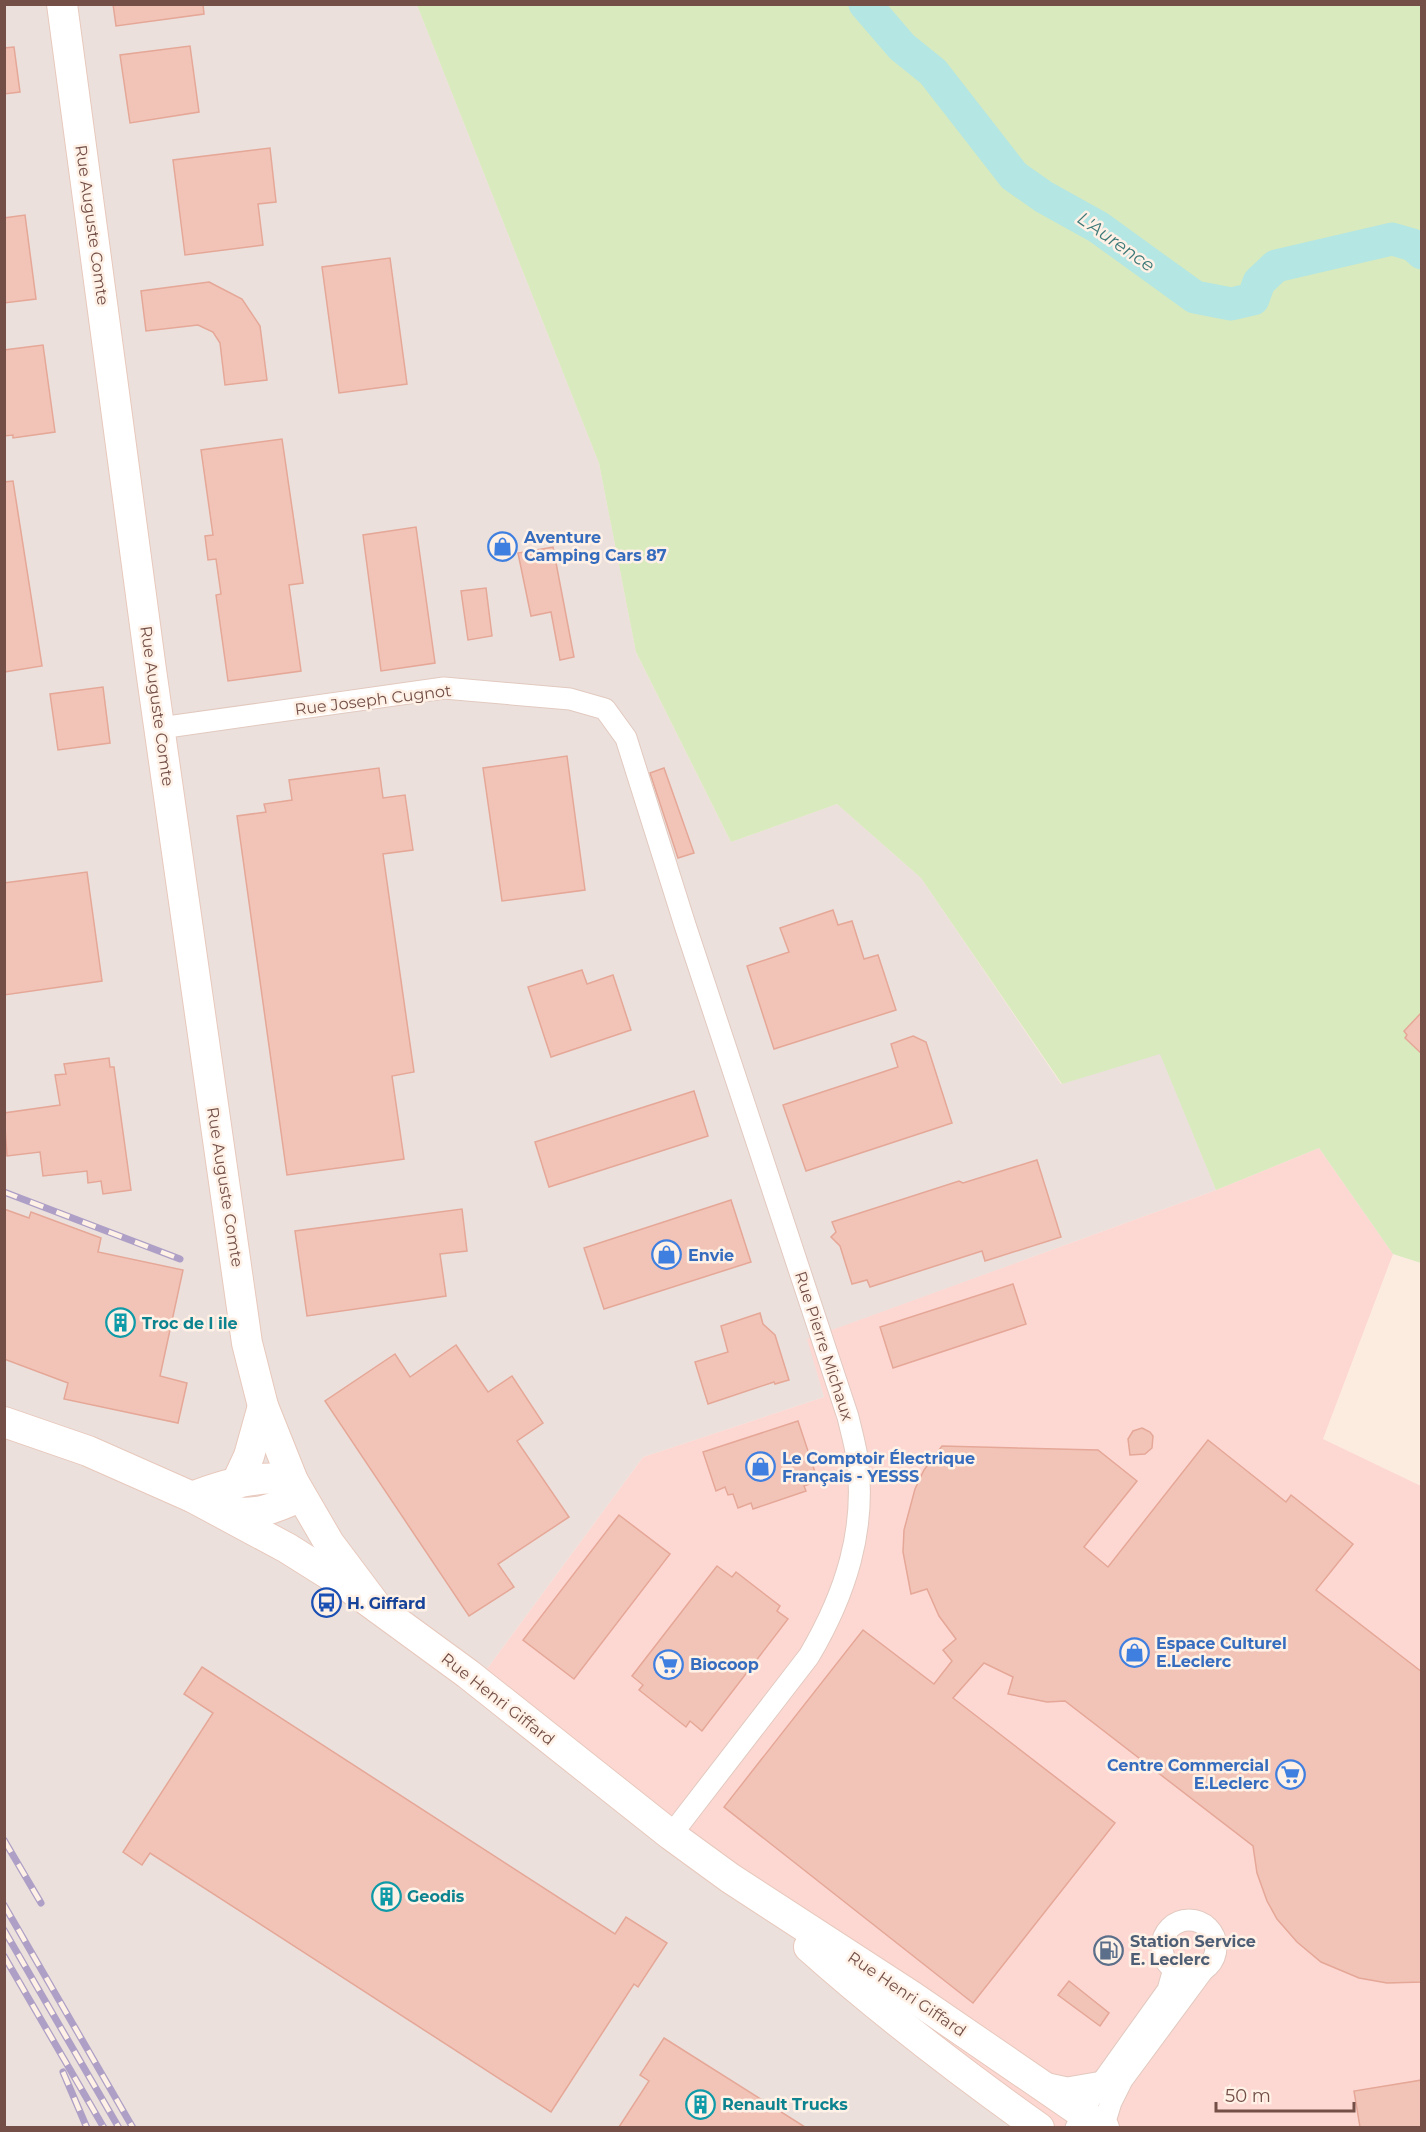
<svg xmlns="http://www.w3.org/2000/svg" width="1426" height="2132" font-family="Montserrat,sans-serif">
	<rect width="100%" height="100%" fill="#fcece0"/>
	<path fill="#fdd8d3" d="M 1319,1148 L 1393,1254 L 1323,1439 L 1421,1486 L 1421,2127 L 1019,2127 L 475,1685 L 643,1457 L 824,1397 L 806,1339 L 1216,1190 Z"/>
	<path fill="#ebe0dc" d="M 5,5 L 417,5 L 599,463 L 636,652 L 731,842 L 837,804 L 921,878 L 1061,1084 L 1160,1053 L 1216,1190 L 807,1339 L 824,1397 L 643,1457 L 475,1685 L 1019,2096 L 1019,2127 L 5,2128 Z"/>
	<path fill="#d8eabe" d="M 417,5 L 1421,5 L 1421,1263 L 1393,1254 L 1319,1148 L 1216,1190 L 1160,1054 L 1062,1084 L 921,878 L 837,804 L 731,842 L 636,652 L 599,463 Z"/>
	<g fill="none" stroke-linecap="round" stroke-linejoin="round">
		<path stroke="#b4e6e4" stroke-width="33" d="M 865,4 L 902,47 L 933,72 L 1014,176 L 1044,197 L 1098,227 L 1195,297 L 1231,304 L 1253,299 L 1259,282 L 1276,266 L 1392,239 L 1413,245 L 1422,253"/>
	</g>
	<g fill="#f2c4b7" stroke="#e5a797" stroke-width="1.5">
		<path d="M 113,4 L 203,4 L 204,14 L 116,26 Z"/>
		<path d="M 190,46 L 199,112 L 130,123 L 120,55 Z"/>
		<path d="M 14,47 L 20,92 L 4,94 L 4,48 Z"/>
		<path d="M 270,148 L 276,202 L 258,204 L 263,245 L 185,255 L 173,160 Z"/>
		<path d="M 25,215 L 36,299 L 4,303 L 4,218 Z"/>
		<path d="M 390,258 L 407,384 L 339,393 L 322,267 Z"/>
		<path d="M 209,282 L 242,299 L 260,326 L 267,380 L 225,385 L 220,343 L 213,332 L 198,325 L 146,331 L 141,291 Z"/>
		<path d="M 43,345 L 55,432 L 13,438 L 13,435 L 4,436 L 4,350 Z"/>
		<path d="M 282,439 L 303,583 L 289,585 L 301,671 L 228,681 L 216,595 L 221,594 L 216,559 L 208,560 L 205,536 L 213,535 L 201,450 Z"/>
		<path d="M 13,481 L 42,666 L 4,672 L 4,482 Z"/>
		<path d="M 416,527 L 435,663 L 381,671 L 363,535 Z"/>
		<path d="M 553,547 L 574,657 L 560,660 L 551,612 L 531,616 L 518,553 Z"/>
		<path d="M 486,588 L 492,636 L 468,640 L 461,591 Z"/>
		<path d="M 103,687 L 110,743 L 58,750 L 50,694 Z"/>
		<path d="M 567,756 L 585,890 L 502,901 L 483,768 Z"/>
		<path d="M 379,768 L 383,798 L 405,795 L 413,850 L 383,854 L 414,1072 L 392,1076 L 404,1159 L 287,1175 L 237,816 L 266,812 L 264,804 L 292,800 L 289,780 Z"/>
		<path d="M 664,768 L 694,853 L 678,858 L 650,773 Z"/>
		<path d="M 87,872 L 102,981 L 4,995 L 4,883 Z"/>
		<path d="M 833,910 L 838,925 L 852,921 L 864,959 L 878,955 L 896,1010 L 774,1049 L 747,966 L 789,952 L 780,928 Z"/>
		<path d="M 582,970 L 587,984 L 613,975 L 631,1030 L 551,1057 L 528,987 Z"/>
		<path d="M 1422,1012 L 1422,1054 L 1405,1038 L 1407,1035 L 1404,1031 Z"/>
		<path d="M 913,1036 L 926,1042 L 952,1123 L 806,1171 L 783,1105 L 898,1067 L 891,1044 Z"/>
		<path d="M 109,1058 L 110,1067 L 114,1067 L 131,1190 L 103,1194 L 101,1181 L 88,1183 L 87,1171 L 43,1176 L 40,1152 L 7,1156 L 4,1113 L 60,1105 L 55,1075 L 66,1074 L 64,1064 Z"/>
		<path d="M 694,1091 L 708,1136 L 549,1187 L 535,1142 Z"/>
		<path d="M 1037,1160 L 1061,1237 L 985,1261 L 982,1251 L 870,1287 L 867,1280 L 852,1284 L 840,1246 L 831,1237 L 836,1232 L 832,1222 L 959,1181 L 963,1183 Z"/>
		<path d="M 731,1200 L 751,1262 L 604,1309 L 584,1248 Z"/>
		<path d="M 4,1209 L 29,1218 L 31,1212 L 101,1238 L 98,1252 L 183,1270 L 160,1376 L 187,1383 L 178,1423 L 64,1399 L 68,1383 L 4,1359 Z"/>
		<path d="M 462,1209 L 467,1251 L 440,1254 L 446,1296 L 307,1316 L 295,1231 Z"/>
		<path d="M 1013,1284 L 1026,1324 L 893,1368 L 880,1327 Z"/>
		<path d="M 760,1313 L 763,1324 L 775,1335 L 789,1380 L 775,1384 L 774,1382 L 708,1404 L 695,1362 L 728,1352 L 721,1326 Z"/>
		<path d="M 456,1345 L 488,1392 L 512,1376 L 543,1423 L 517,1441 L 569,1517 L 498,1564 L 514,1587 L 469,1616 L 325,1401 L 395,1354 L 410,1377 Z"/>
		<path d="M 798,1421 L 818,1481 L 804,1486 L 806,1491 L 753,1509 L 751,1503 L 738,1508 L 733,1494 L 728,1495 L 725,1487 L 716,1491 L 703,1452 Z"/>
		<path d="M 1142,1428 L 1150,1432 L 1153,1436 L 1152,1448 L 1145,1454 L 1130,1455 L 1128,1439 L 1133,1431 Z"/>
		<path d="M 1208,1440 L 1286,1502 L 1291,1495 L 1353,1544 L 1316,1590 L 1422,1672 L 1422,1982 L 1387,1983 L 1359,1978 L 1321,1962 L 1297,1942 L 1277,1919 L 1267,1901 L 1257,1873 L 1253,1846 L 1065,1701 L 1047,1702 L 1008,1694 L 1013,1677 L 984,1663 L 953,1698 L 1115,1823 L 973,2003 L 724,1807 L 863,1630 L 934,1684 L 952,1661 L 943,1650 L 956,1639 L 939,1616 L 927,1589 L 911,1594 L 903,1552 L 904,1530 L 915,1489 L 924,1470 L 942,1446 L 1098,1450 L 1137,1481 L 1084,1547 L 1108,1567 Z"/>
		<path d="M 619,1515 L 670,1554 L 574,1679 L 523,1640 Z"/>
		<path d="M 717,1566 L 732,1577 L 736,1572 L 780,1606 L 777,1611 L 788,1619 L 702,1731 L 690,1721 L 686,1727 L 639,1690 L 643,1685 L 632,1676 Z"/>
		<path d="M 202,1667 L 615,1934 L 626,1917 L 667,1943 L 638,1987 L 634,1984 L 551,2112 L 150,1853 L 142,1865 L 123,1852 L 213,1713 L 184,1694 Z"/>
		<path d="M 1069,1981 L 1109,2013 L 1100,2026 L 1058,1995 Z"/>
		<path d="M 664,2038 L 805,2127 L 619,2127 L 649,2081 L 640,2075 Z"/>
		<path d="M 1422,2080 L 1422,2127 L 1360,2127 L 1354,2091 Z"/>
	</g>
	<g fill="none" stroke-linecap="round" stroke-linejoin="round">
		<defs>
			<g id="street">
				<path d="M 160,728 L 444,688 L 570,699 L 605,709 L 626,738 L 685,925 L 848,1417 C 851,1430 855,1444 857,1457 C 867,1530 845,1595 809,1656 L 671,1835"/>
				<circle cx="1189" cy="1947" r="27"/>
				<path d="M 1044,2083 L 1067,2088 L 1102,2082"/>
				<path d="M 1076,2128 L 1090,2099 L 1168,1990 L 1174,1969"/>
				<path d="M 1103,2128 L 1111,2102 L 1122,2080 L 1204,1969"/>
			</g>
			<g id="secondary">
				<path d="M 62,4 L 151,670 L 247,1343 L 263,1406 L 293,1481 L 329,1543 L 377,1607"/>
				<path d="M 4,1422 L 88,1451 L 192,1497 L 287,1548 L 349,1587 L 468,1674 L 671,1835 L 730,1878 L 913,1997 L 1104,2128"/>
				<path d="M 236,1484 L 249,1456 L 263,1406"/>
				<path d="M 192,1497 C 220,1486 263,1473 293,1481"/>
				<path d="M 224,1510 C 252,1518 276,1508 301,1496"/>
				<path d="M 809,1947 C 882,2012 959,2071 1039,2128"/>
			</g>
		</defs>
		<use href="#street" stroke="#e2c9bf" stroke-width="23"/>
		<use href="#secondary" stroke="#e8c8bc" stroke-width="32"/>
		<use href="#street" stroke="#fff" stroke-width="21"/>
		<use href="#secondary" stroke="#fff" stroke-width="30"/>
		<defs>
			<g id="rail">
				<path d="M 4,1192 L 180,1259"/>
				<path d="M 4,1840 L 41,1903"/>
				<path d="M 4,1905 L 133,2128"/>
				<path d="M 4,1930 L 119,2128"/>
				<path d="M 4,1956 L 104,2128"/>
				<path d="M 63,2072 L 87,2128"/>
			</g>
		</defs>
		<use href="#rail" stroke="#ad9fc5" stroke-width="7"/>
		<use href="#rail" stroke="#fff1e6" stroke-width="4.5" stroke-dasharray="14" stroke-linecap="butt"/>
	</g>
	<defs>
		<symbol id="shop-ring" viewBox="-11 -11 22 22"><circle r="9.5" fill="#fff1e6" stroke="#3f7fe0" stroke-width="1.5"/><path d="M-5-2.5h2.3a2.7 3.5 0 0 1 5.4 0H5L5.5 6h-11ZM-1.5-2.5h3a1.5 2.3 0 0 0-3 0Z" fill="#3f7fe0"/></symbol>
		<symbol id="building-ring" viewBox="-11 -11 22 22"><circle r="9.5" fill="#fff1e6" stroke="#0f9aa8" stroke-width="1.5"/><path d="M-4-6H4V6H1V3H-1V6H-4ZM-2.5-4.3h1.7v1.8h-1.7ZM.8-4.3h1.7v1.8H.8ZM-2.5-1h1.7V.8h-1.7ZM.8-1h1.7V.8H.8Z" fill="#0f9aa8"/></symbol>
		<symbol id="bus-ring" viewBox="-11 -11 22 22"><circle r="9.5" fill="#fff1e6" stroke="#1a4fb4" stroke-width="1.5"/><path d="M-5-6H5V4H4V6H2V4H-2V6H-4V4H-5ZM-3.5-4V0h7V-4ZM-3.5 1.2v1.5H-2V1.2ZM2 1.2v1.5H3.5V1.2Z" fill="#1a4fb4"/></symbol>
		<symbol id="supermarket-ring" viewBox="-11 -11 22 22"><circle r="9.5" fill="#fff1e6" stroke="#3f7fe0" stroke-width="1.5"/><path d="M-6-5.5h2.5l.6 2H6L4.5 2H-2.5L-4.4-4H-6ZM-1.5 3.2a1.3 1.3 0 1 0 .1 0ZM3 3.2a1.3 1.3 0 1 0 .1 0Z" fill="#3f7fe0"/></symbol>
		<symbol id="fuel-ring" viewBox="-11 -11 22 22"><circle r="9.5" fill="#fff1e6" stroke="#5c6f8a" stroke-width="1.5"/><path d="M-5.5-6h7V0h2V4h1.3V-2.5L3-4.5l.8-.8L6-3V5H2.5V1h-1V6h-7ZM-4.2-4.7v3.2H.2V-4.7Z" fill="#5c6f8a"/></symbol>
	</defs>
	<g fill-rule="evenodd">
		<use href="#shop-ring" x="486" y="530" width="33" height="33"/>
		<use href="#shop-ring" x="650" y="1238" width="33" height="33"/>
		<use href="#building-ring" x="104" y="1306" width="33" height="33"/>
		<use href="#shop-ring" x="744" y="1450" width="33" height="33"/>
		<use href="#bus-ring" x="310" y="1586" width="33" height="33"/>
		<use href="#shop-ring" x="1118" y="1636" width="33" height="33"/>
		<use href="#supermarket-ring" x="652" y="1648" width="33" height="33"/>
		<use href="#supermarket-ring" x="1274" y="1758" width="33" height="33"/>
		<use href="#building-ring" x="370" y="1880" width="33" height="33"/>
		<use href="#fuel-ring" x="1092" y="1934" width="33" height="33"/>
		<use href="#building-ring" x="684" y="2088" width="33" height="33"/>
	</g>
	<g text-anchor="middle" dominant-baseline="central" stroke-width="5" stroke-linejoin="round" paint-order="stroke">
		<g font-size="16" fill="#734f47" stroke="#fff1e6">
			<text transform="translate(92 225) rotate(82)">Rue Auguste Comte</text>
			<text transform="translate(373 700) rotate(-7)">Rue Joseph Cugnot</text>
			<text transform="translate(157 706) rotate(82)">Rue Auguste Comte</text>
			<text transform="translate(225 1187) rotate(81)">Rue Auguste Comte</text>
			<text transform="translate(824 1346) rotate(72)">Rue Pierre Michaux</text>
			<text transform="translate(498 1699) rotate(38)">Rue Henri Giffard</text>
			<text transform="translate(907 1994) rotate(34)">Rue Henri Giffard</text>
		</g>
		<g font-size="16" font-weight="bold" fill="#366cbe" stroke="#fff1e6" text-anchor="start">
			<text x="524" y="537">Aventure<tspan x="524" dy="18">Camping Cars 87</tspan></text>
			<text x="688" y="1255">Envie</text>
			<text x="782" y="1458">Le Comptoir Électrique<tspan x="782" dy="18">Français - YESSS</tspan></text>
			<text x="1156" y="1643">Espace Culturel<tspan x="1156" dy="18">E.Leclerc</tspan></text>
			<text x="690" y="1664">Biocoop</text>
			<text x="1269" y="1765" text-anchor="end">Centre Commercial<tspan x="1269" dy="18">E.Leclerc</tspan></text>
		</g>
		<g font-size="16" font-weight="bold" fill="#0d838f" stroke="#fff1e6" text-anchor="start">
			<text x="142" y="1323">Troc de l ile</text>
			<text x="407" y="1896">Geodis</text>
			<text x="722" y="2104">Renault Trucks</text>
		</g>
		<g font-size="16" font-weight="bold" fill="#164399" stroke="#fff1e6" text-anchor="start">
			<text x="347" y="1603">H. Giffard</text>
		</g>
		<g font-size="16" font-weight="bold" fill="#4e5e75" stroke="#fff1e6" text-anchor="start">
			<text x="1130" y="1941">Station Service<tspan x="1130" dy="18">E. Leclerc</tspan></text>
		</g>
		<g font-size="18" font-style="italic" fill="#3b7978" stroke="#fff1e6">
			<text transform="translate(1116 242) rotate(35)">L'Aurence</text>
		</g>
	</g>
	<rect width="1426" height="2132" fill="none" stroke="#734f47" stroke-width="12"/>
	<path d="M1216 2102v9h138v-9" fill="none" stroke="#734f47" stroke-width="3"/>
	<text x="1225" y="2102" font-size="18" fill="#734f47" stroke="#fff1e6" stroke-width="4.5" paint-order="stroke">50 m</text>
</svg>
